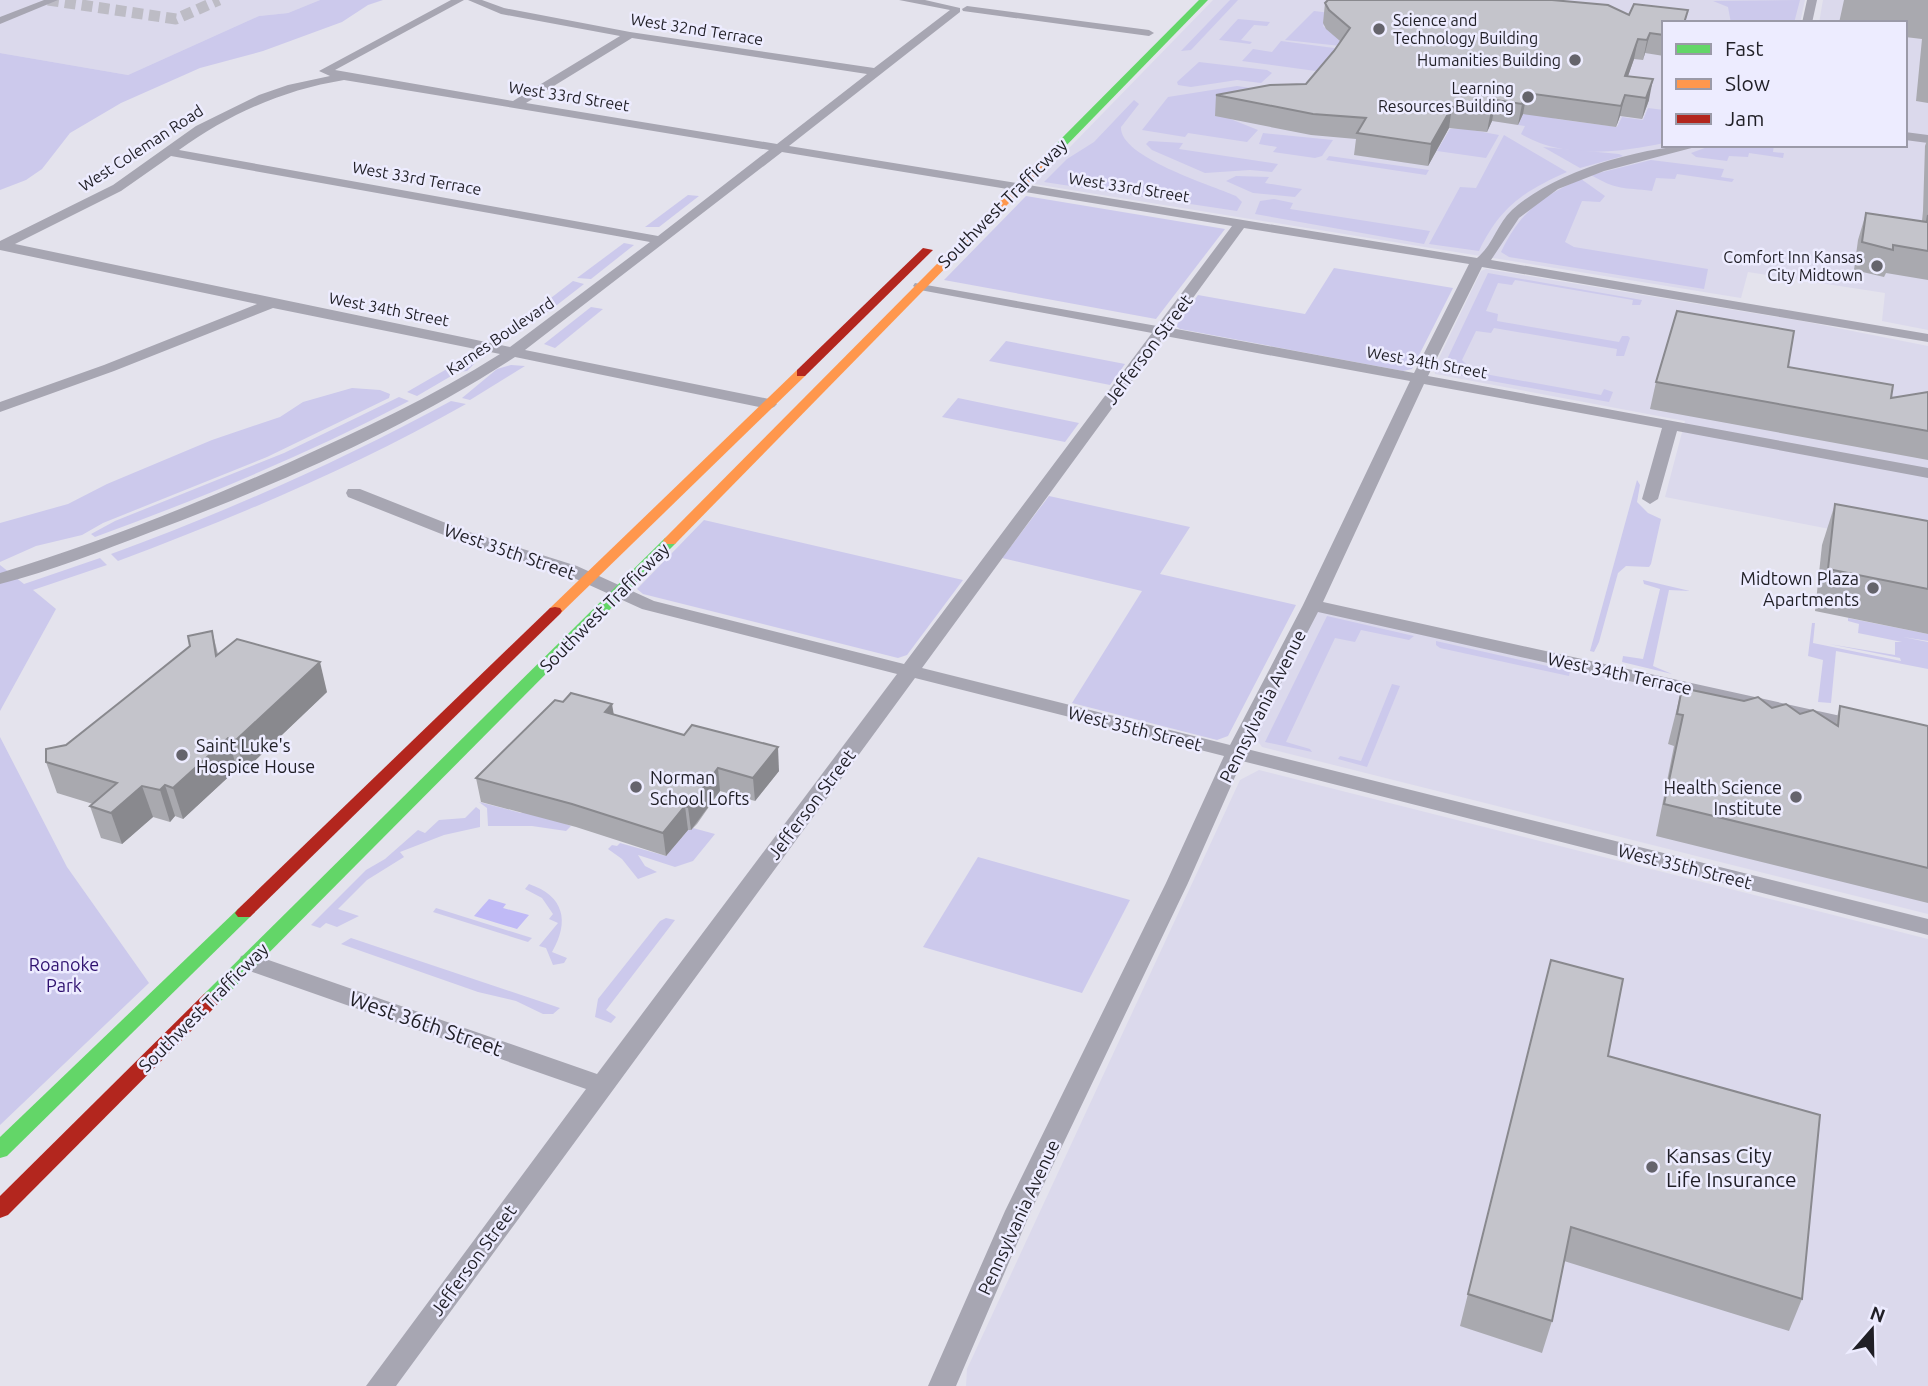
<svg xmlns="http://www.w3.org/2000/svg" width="1928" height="1386" font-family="Ubuntu,sans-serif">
	<rect width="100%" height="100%" fill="#e4e3ed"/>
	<g fill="#dbd9ec">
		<path d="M 0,0 L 320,0 L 288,13 L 259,16 L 128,75 L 0,53 Z"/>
		<path d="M 1213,0 L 1805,0 L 1800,23 L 1664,23 L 1664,145 L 1905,145 L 1905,138 L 1928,141 L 1928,330 L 1882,321 L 1885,293 L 1748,272 L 1741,298 L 1034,184 Z"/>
		<path d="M 1823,0 L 1896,0 L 1928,4 L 1928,136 L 1905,133 L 1905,23 L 1819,23 Z"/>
		<path d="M 1486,269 L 1802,321 L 1928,346 L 1928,548 L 1665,497 L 1685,421 L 1435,374 L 1434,368 L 1481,271 Z"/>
		<path d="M 1318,611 L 1928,749 L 1928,914 L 1262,747 L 1255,737 L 1314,613 Z"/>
		<path d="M 1259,770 L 1928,939 L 1928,1386 L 966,1386 L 967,1369 L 1240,780 Z"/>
	</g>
	<g fill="#ccc9ec">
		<path d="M 320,0 L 383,0 L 368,5 L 342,22 L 263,51 L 200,68 L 121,103 L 70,133 L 42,169 L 26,180 L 0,190 L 0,53 L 128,75 L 259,16 L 288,13 Z"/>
		<path d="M 1230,0 L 1238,0 L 1191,50 L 1181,51 Z"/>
		<path d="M 1800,0 L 1794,23 L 1731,23 L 1728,7 L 1713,1 Z"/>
		<path d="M 1314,11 L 1331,13 L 1323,26 L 1343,43 L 1341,46 L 1285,40 Z"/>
		<path d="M 1238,19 L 1270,22 L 1267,26 L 1254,25 L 1241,40 L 1252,42 L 1250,44 L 1219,40 Z"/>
		<path d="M 1281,41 L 1334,48 L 1337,50 L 1345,75 L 1242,61 L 1253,49 L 1272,52 Z"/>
		<path d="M 1199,62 L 1267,70 L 1272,73 L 1261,83 L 1237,80 L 1191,87 L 1178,85 L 1177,82 Z"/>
		<path d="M 1237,86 L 1315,97 L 1228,118 L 1258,130 L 1247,142 L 1188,133 L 1185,137 L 1142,130 L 1168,97 Z"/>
		<path d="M 1134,100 L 1139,104 L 1121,127 C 1119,157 1211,185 1236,196 L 1242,202 L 1237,211 L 1044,182 L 1067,159 L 1094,142 Z"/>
		<path d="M 1648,108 L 1664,110 L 1664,143 C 1618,153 1563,159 1521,134 L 1525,126 L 1518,125 L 1525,110 L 1557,119 L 1617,127 L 1622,117 L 1643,120 Z"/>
		<path d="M 1461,128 L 1499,135 L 1486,158 L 1437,151 L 1450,129 Z"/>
		<path d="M 1263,133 L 1333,140 L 1322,156 L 1315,158 L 1273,152 L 1277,147 L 1259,144 Z"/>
		<path d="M 1504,135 L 1567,172 C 1524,191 1500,207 1479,251 L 1429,244 L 1460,187 L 1476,188 Z"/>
		<path d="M 1149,141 L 1183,143 L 1179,149 L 1278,164 L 1272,172 L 1250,170 L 1205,173 L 1152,150 L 1146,144 Z"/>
		<path d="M 1713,145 L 1774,145 L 1773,152 L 1784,153 L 1783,158 L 1749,153 L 1748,157 L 1729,156 L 1727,161 L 1696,157 L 1691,153 Z"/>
		<path d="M 1543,147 L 1619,154 L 1623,156 L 1580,168 Z"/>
		<path d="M 1329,156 L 1429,170 L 1426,175 L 1326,160 Z"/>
		<path d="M 1651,160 L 1724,169 L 1721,177 L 1734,179 L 1732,182 L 1677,174 L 1675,179 L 1656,178 L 1652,191 C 1623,187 1618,191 1591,175 Z"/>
		<path d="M 1236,176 L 1269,177 L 1265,183 L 1302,189 L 1295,197 L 1253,193 L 1226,181 Z"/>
		<path d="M 1581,179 L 1605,196 L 1600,202 L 1582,201 L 1565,242 L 1574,247 L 1708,269 L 1704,289 L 1509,257 L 1501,252 C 1521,211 1541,197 1581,179 Z"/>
		<path d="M 688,195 L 699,196 L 659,227 L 645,227 Z"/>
		<path d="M 1026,196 L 1225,229 L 1156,319 L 944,280 Z"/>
		<path d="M 1274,199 L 1293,203 L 1290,209 L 1430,231 L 1424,244 L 1255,214 L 1260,201 Z"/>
		<path d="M 624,243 L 634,245 L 591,279 L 577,278 Z"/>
		<path d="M 1334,268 L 1453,288 L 1412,369 L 1403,371 L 1180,329 L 1176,326 L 1198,295 L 1305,314 Z"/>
		<path d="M 1488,273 L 1642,300 L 1640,305 L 1632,305 L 1633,300 L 1515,280 L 1512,285 L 1498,283 L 1486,311 L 1498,314 L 1497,321 L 1619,342 L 1622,336 L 1628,336 L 1630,338 L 1624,356 L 1616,356 L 1617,349 L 1494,328 L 1491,333 L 1476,331 L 1462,360 L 1474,372 L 1601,395 L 1604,389 L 1613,392 L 1609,402 L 1441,372 Z"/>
		<path d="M 573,281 L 584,284 L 548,312 L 534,311 Z"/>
		<path d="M 591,307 L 603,309 L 555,348 L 544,344 Z"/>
		<path d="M 1006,341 L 1125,364 L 1110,385 L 989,361 Z"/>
		<path d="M 471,355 L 480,358 L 467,371 L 458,372 L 417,396 L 407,392 Z"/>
		<path d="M 511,365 L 525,366 L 470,400 L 462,398 L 497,369 Z"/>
		<path d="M 352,388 L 380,390 L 390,394 L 389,398 L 267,457 L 103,523 L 82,535 L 36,546 L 0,562 L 0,523 L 68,504 L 107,484 L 212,440 L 280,417 L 303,402 Z"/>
		<path d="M 399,397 L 409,401 C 308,454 202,498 95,537 L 91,534 L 115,521 L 284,453 Z"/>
		<path d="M 958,398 L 1079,423 L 1065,442 L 942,417 Z"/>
		<path d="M 451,401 L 466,404 C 355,467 238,516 118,561 L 111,554 C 228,511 341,461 451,401 Z"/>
		<path d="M 1637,480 L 1640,485 L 1637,502 L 1648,513 L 1661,519 L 1651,564 L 1649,567 L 1626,566 L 1618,573 L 1599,642 L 1594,652 L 1590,651 Z"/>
		<path d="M 1049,496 L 1190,527 L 1160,574 L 1296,605 L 1228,736 L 1217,740 L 1072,703 L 1142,591 L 1002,558 Z"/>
		<path d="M 704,520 L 963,580 L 907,655 L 898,658 L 643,594 L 637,589 Z"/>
		<path d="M 100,558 L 107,565 L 33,590 L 56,609 L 0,711 L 0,565 L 24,584 Z"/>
		<path d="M 1643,580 L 1690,591 L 1669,590 L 1653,666 L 1672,674 L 1622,662 L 1623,656 L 1643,659 L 1660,589 L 1644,584 Z"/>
		<path d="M 1327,616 L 1414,636 L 1409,640 L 1361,630 L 1355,642 L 1335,638 L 1286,742 L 1310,749 L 1312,752 L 1265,742 Z"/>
		<path d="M 1848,618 L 1928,634 L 1928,641 L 1903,637 L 1928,642 L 1928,669 L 1836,651 L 1831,703 L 1818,702 L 1823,660 L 1808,656 L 1812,623 L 1815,623 L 1813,643 L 1901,661 L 1900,658 L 1829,644 L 1895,655 L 1895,642 L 1902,642 L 1858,633 L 1859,624 L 1848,621 Z"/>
		<path d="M 1436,641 L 1570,671 L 1569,676 L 1440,648 L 1436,645 Z"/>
		<path d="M 1392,684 L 1400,686 L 1367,767 L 1338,759 L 1340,756 L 1361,761 Z"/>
		<path d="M 0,737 L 67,867 L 149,983 L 0,1125 Z"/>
		<path d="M 479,802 L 521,813 L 526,808 L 571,826 L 566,831 L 532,826 L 488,826 L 487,808 Z"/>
		<path d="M 476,807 L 480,810 L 480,827 L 444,835 L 400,852 L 404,857 L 367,880 L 338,909 L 359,916 L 337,927 L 326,923 L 320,928 L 311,925 L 366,870 L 385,859 L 418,830 L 425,833 L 439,820 L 465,818 Z"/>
		<path d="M 693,828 L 715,834 L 693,861 L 675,867 L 638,855 L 645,866 L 657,872 L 638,879 L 622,859 L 608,849 L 612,845 L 617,846 L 620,843 L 666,856 L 688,830 Z"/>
		<path d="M 978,857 L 1130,900 L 1082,993 L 923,947 Z"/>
		<path d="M 529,884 C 564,896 570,921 552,952 L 567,958 L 564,963 L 553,965 L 546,948 L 539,946 L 558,923 L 549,919 L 553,914 L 542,898 L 525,889 Z"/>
		<path d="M 436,908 L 532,938 L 528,942 L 433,912 Z"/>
		<path d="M 666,918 L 675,920 L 606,1010 L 616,1017 L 611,1023 L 595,1017 L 598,999 L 660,921 Z"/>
		<path d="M 351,938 L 560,1008 L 553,1014 L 543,1014 L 516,1001 L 478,992 L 341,944 Z"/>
	</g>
	<path fill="#c0baf6" d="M 489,899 L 506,904 L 503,908 L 529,915 L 517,929 L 474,916 Z"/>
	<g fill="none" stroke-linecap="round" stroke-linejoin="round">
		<path stroke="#bdbcc5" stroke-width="11" stroke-dasharray="11 6" stroke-linecap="butt" d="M 48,0 L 176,19 L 219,0"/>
		<g fill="#a7a6b2" fill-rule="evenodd">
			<path d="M 44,0 L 58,0 L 0,24 L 0,17 Z"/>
			<path d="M 451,0 L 464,0 L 335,70 L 513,101 L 620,36 L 501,14 L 468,0 L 482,0 L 504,8 L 630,32 L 874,68 L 950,10 L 899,0 L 925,0 L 960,8 L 960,12 L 789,146 L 1477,258 C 1493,245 1497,224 1512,210 C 1555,171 1645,145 1703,145 L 1604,171 L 1558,189 L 1519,218 L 1491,260 L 1928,334 L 1928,342 L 1482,267 L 1428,376 L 1928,468 L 1928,478 L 1677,431 L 1658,499 L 1650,504 L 1642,499 L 1662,428 L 1424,384 L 1323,602 L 1859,720 L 1866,722 L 1869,726 L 1866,730 L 1859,732 L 1318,612 L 1247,749 L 1928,919 L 1928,935 L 1242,761 L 1188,883 L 1031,1211 L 956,1386 L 928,1386 L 1005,1211 L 1166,883 L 1224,756 L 915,678 L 396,1386 L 366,1386 L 586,1089 L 241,968 L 238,962 L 241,956 L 249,954 L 257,956 L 597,1074 L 897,674 L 642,609 L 565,574 L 454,539 L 348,497 L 346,493 L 348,489 L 360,489 L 466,531 L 577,566 L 654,601 L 904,664 L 1152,333 L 920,290 L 913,286 L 915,283 L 1157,326 L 1232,226 L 782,152 L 525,350 L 769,399 L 777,404 L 774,407 L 769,409 L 515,357 C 403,430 276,485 151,532 C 101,551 52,571 0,584 L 0,573 C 98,543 194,505 288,463 C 361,430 432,397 500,354 L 273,308 L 114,371 L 0,412 L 0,402 L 104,365 L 257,304 L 0,250 L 0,241 L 113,185 L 196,126 L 259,95 L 288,85 L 330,76 L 319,71 ZM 632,38 L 867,74 L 777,144 L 526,103 ZM 344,80 L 769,150 L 658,236 L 179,150 C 229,114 283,90 344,80 ZM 171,156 L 650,242 L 510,347 L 15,244 L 121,191 ZM 1244,228 L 1469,264 L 1414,373 L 1171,328 ZM 1165,336 L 1410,381 L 1303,605 L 1230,745 L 922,668 Z"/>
			<path d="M 1807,0 L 1817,0 L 1812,23 L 1802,23 Z"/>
			<path d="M 967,6 L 1149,30 L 1154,33 L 1149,36 L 963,11 L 962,9 Z"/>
			<path d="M 1905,132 L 1928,135 L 1928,143 L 1905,140 Z"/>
		</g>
		<g fill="#63d668" fill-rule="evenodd">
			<path d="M 1199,0 L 1208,0 L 1059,153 L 1051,153 L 1051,149 Z"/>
			<path d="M 670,537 L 675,538 L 677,541 L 675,544 L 218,1004 L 211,1006 L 204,1004 L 202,999 L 204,994 L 665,538 Z"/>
			<path d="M 244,907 L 250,909 L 253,913 L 250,917 L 7,1156 L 0,1158 L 0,1137 L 238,909 Z"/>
		</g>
		<g fill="#ff974d" fill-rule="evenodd">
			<path d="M 1051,149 L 1060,151 L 675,544 L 665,544 L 663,541 L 665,538 Z"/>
			<path d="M 801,369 L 807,373 L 805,376 L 560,614 L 550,614 L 548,611 L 550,608 L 797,370 Z"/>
		</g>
		<g fill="#b3261e" fill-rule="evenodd">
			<path d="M 923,248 L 933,250 L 805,376 L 797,376 L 797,370 Z"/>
			<path d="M 555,607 L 560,608 L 562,611 L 560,614 L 250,917 L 238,917 L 235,913 L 238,909 L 550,608 Z"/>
			<path d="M 211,992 L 218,994 L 220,999 L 218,1004 L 8,1215 L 0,1218 L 0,1196 L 204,994 Z"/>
		</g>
	</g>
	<g fill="#a9a9af">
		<path d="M 1328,0 L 1561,0 L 1629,15 L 1688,10 L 1685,23 L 1664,23 L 1664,56 L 1645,53 L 1643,60 L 1634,59 L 1628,76 L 1649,100 L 1642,119 L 1620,116 L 1616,127 L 1523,114 L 1518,125 L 1492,121 L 1487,132 L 1449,128 L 1428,166 L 1354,155 L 1356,139 L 1311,135 L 1215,116 L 1216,95 L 1306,84 L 1334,51 L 1340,41 L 1326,29 L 1323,23 L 1325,3 Z"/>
		<path d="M 1844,0 L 1928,0 L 1928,103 L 1916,101 L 1922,39 L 1905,37 L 1905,23 L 1839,23 Z"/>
		<path d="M 1928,137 L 1928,280 L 1886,273 L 1884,277 L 1854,270 L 1858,240 L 1866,213 L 1922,221 L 1923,211 L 1925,146 Z"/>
		<path d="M 1788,367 L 1891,398 L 1928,392 L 1928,460 L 1650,409 L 1656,382 Z"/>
		<path d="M 1835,504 L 1928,521 L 1928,634 L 1815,611 L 1822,545 Z"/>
		<path d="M 212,631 L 218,654 L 327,692 L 244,771 L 237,769 L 183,819 L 175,816 L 170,822 L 153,817 L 122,844 L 101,838 L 90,806 L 93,804 L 57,793 L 46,762 Z"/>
		<path d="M 1682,688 L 1800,714 L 1835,724 L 1840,706 L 1928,726 L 1928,903 L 1656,836 L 1674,746 L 1668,744 Z"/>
		<path d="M 614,715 L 779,771 L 755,801 L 720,791 L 697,824 L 691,830 L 688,830 L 666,856 L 576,827 L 481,802 L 476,778 Z"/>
		<path d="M 1551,960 L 1608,1056 L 1802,1299 L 1789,1331 L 1564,1261 L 1552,1321 L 1542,1353 L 1460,1326 Z"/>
	</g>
	<g fill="#89898e">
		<path d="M 1650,33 L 1645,53 L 1643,60 L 1647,40 Z"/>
		<path d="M 1638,39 L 1634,59 L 1621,96 L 1625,76 Z"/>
		<path d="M 1653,79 L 1649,100 L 1642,119 L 1646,98 Z"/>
		<path d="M 1527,93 L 1523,114 L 1518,125 L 1522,104 Z"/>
		<path d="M 1625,95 L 1620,116 L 1616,127 L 1621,106 Z"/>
		<path d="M 1496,100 L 1492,121 L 1487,132 L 1491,110 Z"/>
		<path d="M 1452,107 L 1449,128 L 1428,166 L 1431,144 Z"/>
		<path d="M 320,662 L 327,692 L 244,771 L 236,740 Z"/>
		<path d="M 612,704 L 616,727 L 605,712 Z"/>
		<path d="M 228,738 L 237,769 L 183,819 L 173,788 Z"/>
		<path d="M 778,747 L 779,771 L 755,801 L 753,778 Z"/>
		<path d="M 718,768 L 720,791 L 691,830 L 688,807 Z"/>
		<path d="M 165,785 L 175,816 L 170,822 L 160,790 Z"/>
		<path d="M 142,786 L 153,817 L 122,844 L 111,813 Z"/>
		<path d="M 685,806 L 688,830 L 666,856 L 663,833 Z"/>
	</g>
	<g fill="#c4c4cb" stroke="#89898e" stroke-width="2">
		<path d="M 1328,0 L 1552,0 L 1608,5 L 1629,15 L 1634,4 L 1688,10 L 1684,23 L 1664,23 L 1664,35 L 1650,33 L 1647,40 L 1638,39 L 1625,76 L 1653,79 L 1646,98 L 1625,95 L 1621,106 L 1527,93 L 1522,104 L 1496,100 L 1491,110 L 1452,107 L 1431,144 L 1357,133 L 1366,118 L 1313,114 L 1216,95 L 1270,85 L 1306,84 L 1334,51 L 1350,28 L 1329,10 L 1325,3 Z"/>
		<path d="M 1866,213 L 1927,222 L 1928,215 L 1928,251 L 1893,245 L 1893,250 L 1862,242 Z"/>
		<path d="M 1677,311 L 1794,331 L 1788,367 L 1893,385 L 1891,398 L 1928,392 L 1928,431 L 1656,382 Z"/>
		<path d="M 1835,504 L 1928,521 L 1928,589 L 1828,569 Z"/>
		<path d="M 212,631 L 216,656 L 237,639 L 320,662 L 236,740 L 228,738 L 173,788 L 165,785 L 160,790 L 142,786 L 111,813 L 90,806 L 117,783 L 46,762 L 46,749 L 66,745 L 124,699 L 190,646 L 188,636 Z"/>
		<path d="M 1682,688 L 1744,701 L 1758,697 L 1772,708 L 1786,704 L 1800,714 L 1813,710 L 1838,726 L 1840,706 L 1928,726 L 1928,868 L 1664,804 L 1683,715 L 1677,714 Z"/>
		<path d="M 571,693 L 612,704 L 605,712 L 684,735 L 692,725 L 778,747 L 753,778 L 718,768 L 694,800 L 688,807 L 685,806 L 663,833 L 572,804 L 476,778 L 555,700 L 563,702 Z"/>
		<path d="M 1551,960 L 1623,979 L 1608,1056 L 1820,1115 L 1802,1299 L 1571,1227 L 1552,1321 L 1468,1294 Z"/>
	</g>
	<g fill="#65646c" stroke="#edecff" stroke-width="2.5">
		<circle cx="1379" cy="29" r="7"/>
		<circle cx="1575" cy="60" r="7"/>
		<circle cx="1528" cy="97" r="7"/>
		<circle cx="1877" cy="266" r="7"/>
		<circle cx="1873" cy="588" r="7"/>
		<circle cx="182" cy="755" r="7"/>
		<circle cx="636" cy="787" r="7"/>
		<circle cx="1796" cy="797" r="7"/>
		<circle cx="1652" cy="1167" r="7"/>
	</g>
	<g text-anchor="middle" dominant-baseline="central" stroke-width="5" stroke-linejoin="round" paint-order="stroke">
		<g font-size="16" fill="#201f26" stroke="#edecff" text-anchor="end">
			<text x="1393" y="20" text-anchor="start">Science and<tspan x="1393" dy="18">Technology Building</tspan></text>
			<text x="1561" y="60">Humanities Building</text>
			<text x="1514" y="88">Learning<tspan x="1514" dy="18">Resources Building</tspan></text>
			<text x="1863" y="257">Comfort Inn Kansas<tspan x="1863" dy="18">City Midtown</tspan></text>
		</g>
		<g font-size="16" fill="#201f26" stroke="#edecff">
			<text transform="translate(697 29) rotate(9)">West 32nd Terrace</text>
			<text transform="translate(569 96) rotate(9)">West 33rd Street</text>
			<text transform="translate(141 148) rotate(-33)">West Coleman Road</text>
			<text transform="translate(417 178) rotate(10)">West 33rd Terrace</text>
			<text transform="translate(1129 187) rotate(9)">West 33rd Street</text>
			<text transform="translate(389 309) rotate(11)">West 34th Street</text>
			<text transform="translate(500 336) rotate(-34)">Karnes Boulevard</text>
			<text transform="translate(1427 362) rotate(10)">West 34th Street</text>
		</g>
		<g font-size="18" fill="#201f26" stroke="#edecff">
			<text transform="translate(1002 203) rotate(-45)">Southwest Trafficway</text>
			<text transform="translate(1148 349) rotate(-53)">Jefferson Street</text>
			<text transform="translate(510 551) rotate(19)">West 35th Street</text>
			<text transform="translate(604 607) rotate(-45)">Southwest Trafficway</text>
			<text transform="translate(1620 673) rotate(12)">West 34th Terrace</text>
			<text transform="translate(1262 706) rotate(-63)">Pennsylvania Avenue</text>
			<text transform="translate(1135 728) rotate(14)">West 35th Street</text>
			<text transform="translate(811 804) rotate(-53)">Jefferson Street</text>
			<text transform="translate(1685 866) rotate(14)">West 35th Street</text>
			<text transform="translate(203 1007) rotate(-45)">Southwest Trafficway</text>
			<text transform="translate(1018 1217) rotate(-65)">Pennsylvania Avenue</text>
			<text transform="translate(473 1260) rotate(-54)">Jefferson Street</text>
		</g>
		<g font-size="18" fill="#201f26" stroke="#edecff" text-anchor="end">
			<text x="1859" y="578">Midtown Plaza<tspan x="1859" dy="21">Apartments</tspan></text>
			<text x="196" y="745" text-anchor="start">Saint Luke's<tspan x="196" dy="21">Hospice House</tspan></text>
			<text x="650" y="777" text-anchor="start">Norman<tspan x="650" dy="21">School Lofts</tspan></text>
			<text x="1782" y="787">Health Science<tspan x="1782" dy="21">Institute</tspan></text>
		</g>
		<g font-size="18" fill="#2f116f" stroke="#edecff">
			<text x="64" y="964">Roanoke<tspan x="64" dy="21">Park</tspan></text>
		</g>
		<g font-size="21" fill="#201f26" stroke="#edecff">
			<text transform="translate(426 1023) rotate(19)">West 36th Street</text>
		</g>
		<g font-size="21" fill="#201f26" stroke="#edecff" text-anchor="start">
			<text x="1666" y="1155">Kansas City<tspan x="1666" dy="24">Life Insurance</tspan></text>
		</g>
	</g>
	<rect x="1662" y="21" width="245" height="126" fill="#edecff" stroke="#9b9aa8" stroke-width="2"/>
	<rect x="1676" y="44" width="35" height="10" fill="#63d668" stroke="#9b9aa8" stroke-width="2"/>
	<text x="1725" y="56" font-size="21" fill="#201f26">Fast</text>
	<rect x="1676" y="79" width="35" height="10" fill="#ff974d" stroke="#9b9aa8" stroke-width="2"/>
	<text x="1725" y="91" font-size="21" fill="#201f26">Slow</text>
	<rect x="1676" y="114" width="35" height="10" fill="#b3261e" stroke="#9b9aa8" stroke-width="2"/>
	<text x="1725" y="126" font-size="21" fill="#201f26">Jam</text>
	<g transform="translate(1872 1330) rotate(20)" stroke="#edecff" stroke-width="5" paint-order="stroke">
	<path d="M0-5L12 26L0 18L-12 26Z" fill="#201f26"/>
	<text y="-10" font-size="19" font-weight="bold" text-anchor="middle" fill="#201f26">N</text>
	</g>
</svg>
